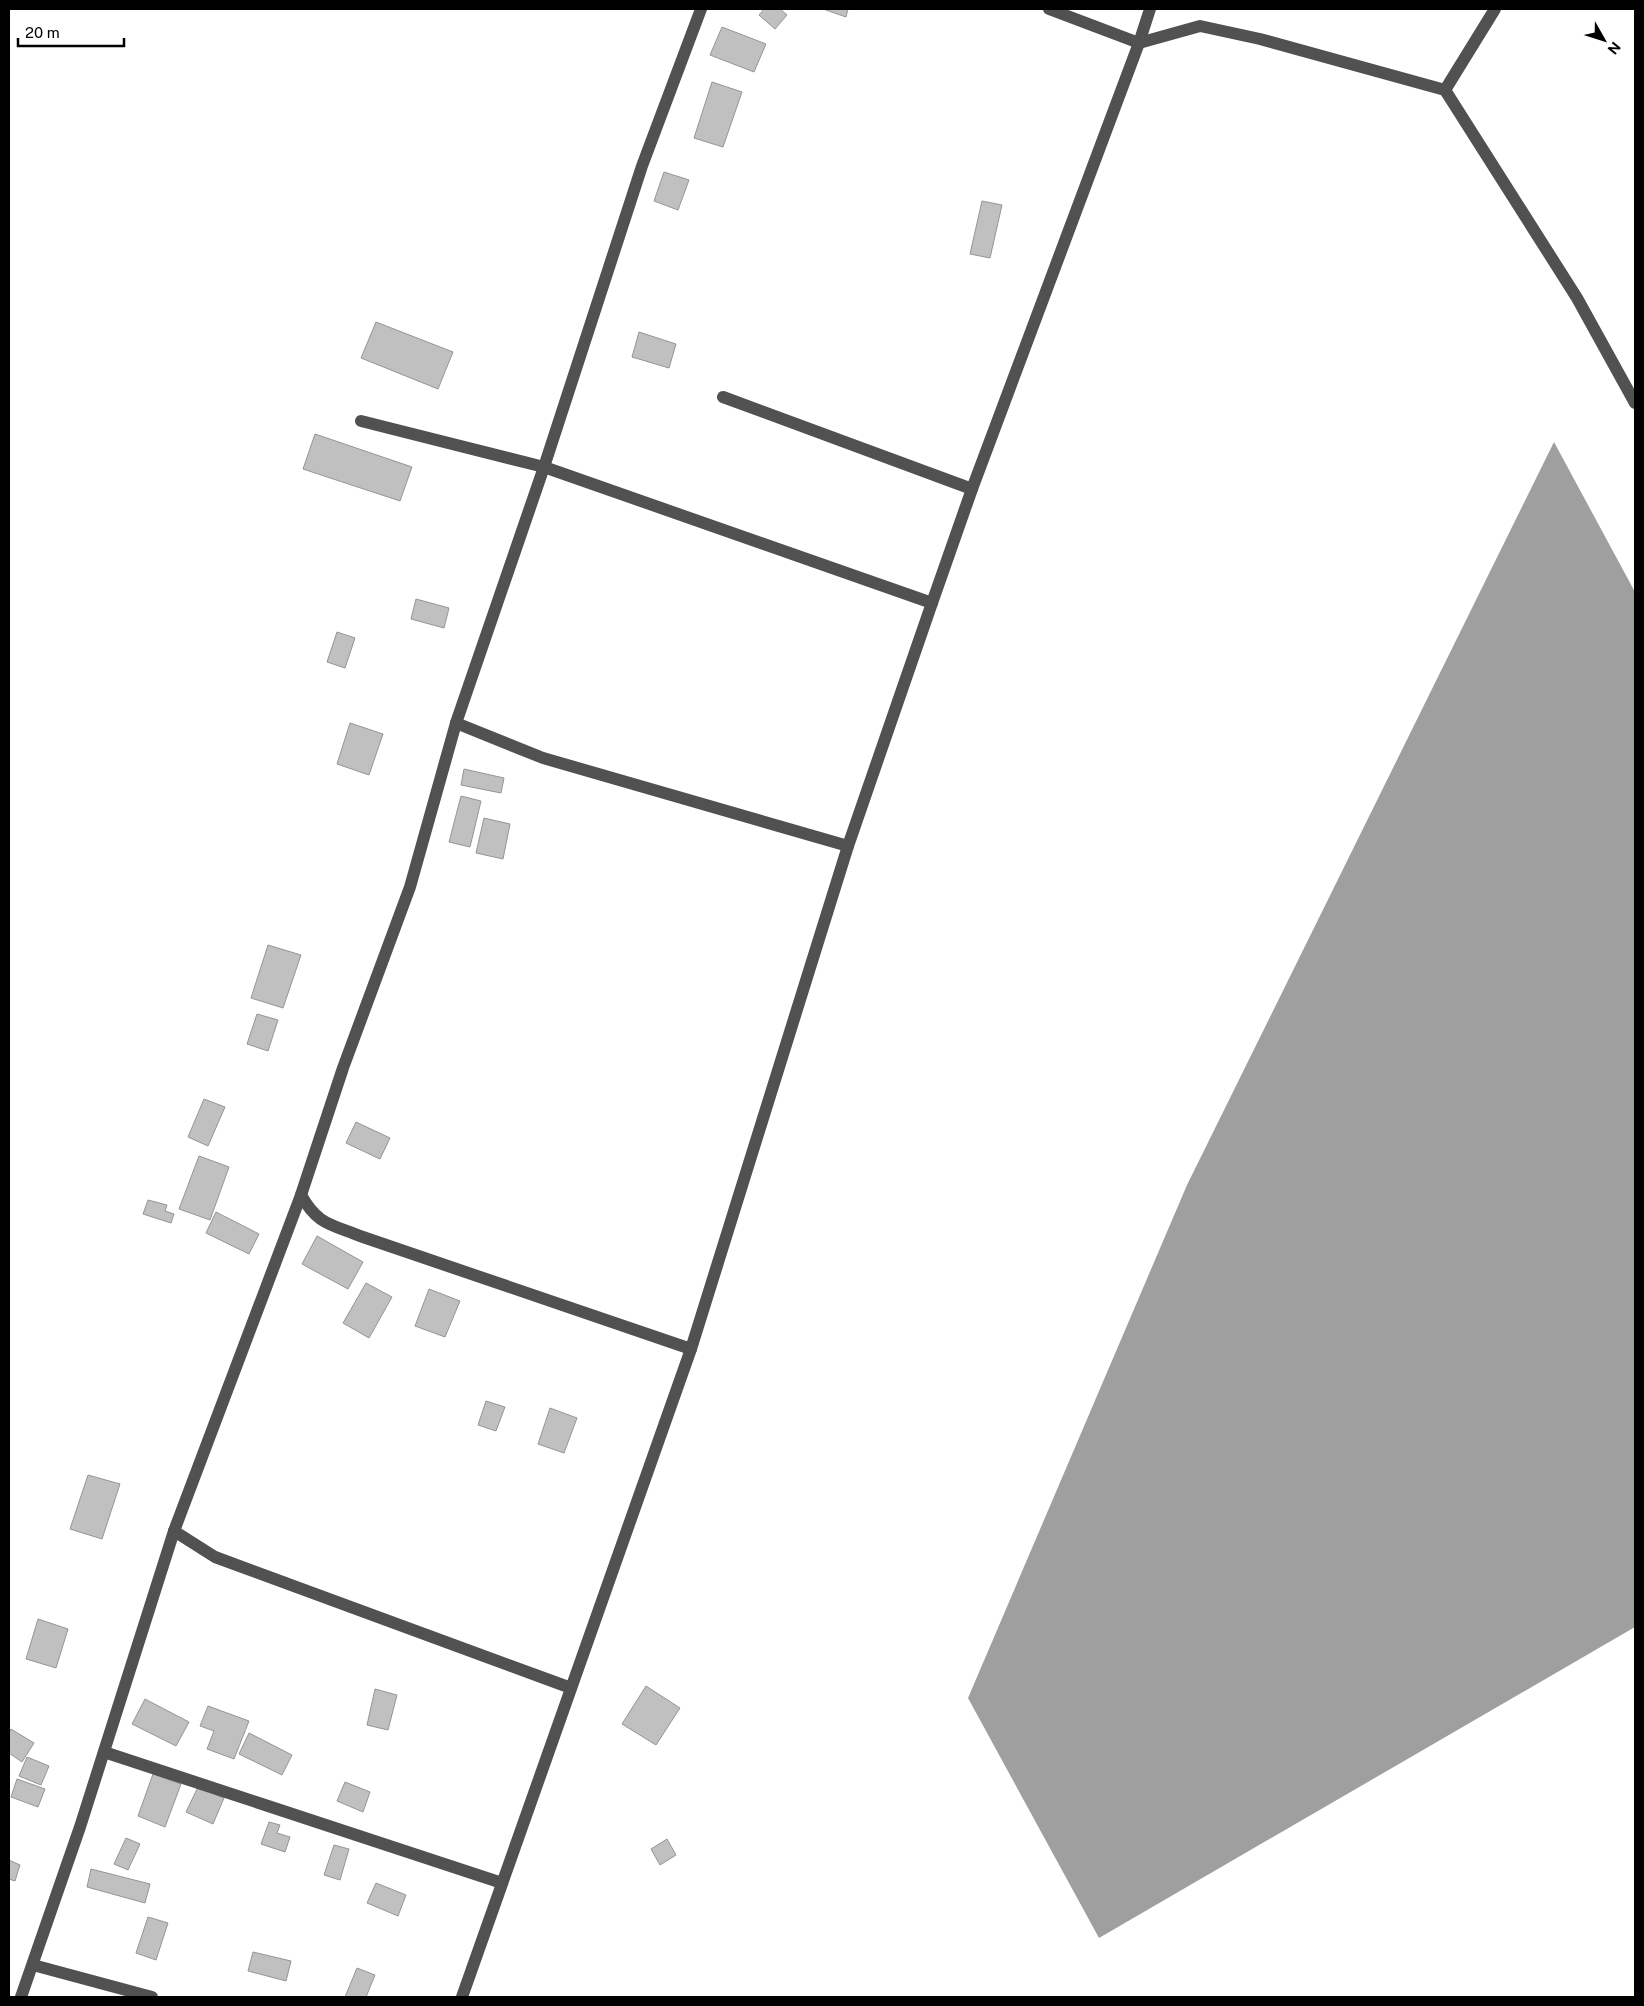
<svg xmlns="http://www.w3.org/2000/svg" width="1644" height="2006" font-family="'Public Sans',sans-serif">
	<rect width="100%" height="100%" fill="#fff"/>
	<path fill="#9f9f9f" d="M 1554,442 L 1635,592 L 1635,1627 L 1099,1938 L 968,1698 L 1187,1185 Z"/>
	<g fill="#c0c0c0" stroke="#959595">
		<path d="M 764,9 L 780,9 L 787,15 L 775,29 L 759,15 Z"/>
		<path d="M 823,9 L 848,9 L 846,17 Z"/>
		<path d="M 722,27 L 766,44 L 754,72 L 710,55 Z"/>
		<path d="M 712,82 L 742,92 L 723,147 L 694,138 Z"/>
		<path d="M 664,172 L 689,180 L 678,210 L 654,201 Z"/>
		<path d="M 982,201 L 1002,205 L 990,258 L 970,254 Z"/>
		<path d="M 376,322 L 453,352 L 438,389 L 361,358 Z"/>
		<path d="M 639,332 L 676,344 L 669,368 L 632,357 Z"/>
		<path d="M 315,434 L 412,467 L 400,501 L 303,469 Z"/>
		<path d="M 416,599 L 449,608 L 444,628 L 411,619 Z"/>
		<path d="M 337,632 L 355,638 L 345,668 L 327,662 Z"/>
		<path d="M 350,723 L 383,734 L 369,775 L 337,764 Z"/>
		<path d="M 464,769 L 504,778 L 501,793 L 461,785 Z"/>
		<path d="M 461,796 L 481,801 L 470,847 L 449,842 Z"/>
		<path d="M 484,818 L 510,824 L 503,859 L 476,853 Z"/>
		<path d="M 268,945 L 301,955 L 283,1008 L 251,998 Z"/>
		<path d="M 257,1014 L 278,1020 L 268,1051 L 247,1044 Z"/>
		<path d="M 204,1099 L 225,1107 L 208,1146 L 188,1137 Z"/>
		<path d="M 356,1122 L 390,1138 L 380,1159 L 346,1143 Z"/>
		<path d="M 199,1156 L 229,1167 L 210,1220 L 179,1209 Z"/>
		<path d="M 148,1200 L 167,1205 L 165,1211 L 174,1214 L 171,1223 L 143,1214 Z"/>
		<path d="M 216,1212 L 259,1234 L 249,1254 L 206,1233 Z"/>
		<path d="M 317,1236 L 363,1262 L 348,1289 L 302,1264 Z"/>
		<path d="M 366,1283 L 392,1297 L 369,1338 L 343,1323 Z"/>
		<path d="M 429,1289 L 460,1301 L 445,1337 L 415,1326 Z"/>
		<path d="M 486,1401 L 505,1407 L 496,1431 L 478,1425 Z"/>
		<path d="M 550,1408 L 577,1418 L 564,1453 L 538,1444 Z"/>
		<path d="M 88,1475 L 120,1484 L 102,1539 L 70,1529 Z"/>
		<path d="M 38,1619 L 68,1629 L 56,1668 L 26,1659 Z"/>
		<path d="M 646,1686 L 680,1708 L 656,1745 L 622,1724 Z"/>
		<path d="M 375,1689 L 397,1695 L 388,1730 L 367,1725 Z"/>
		<path d="M 145,1699 L 189,1722 L 176,1746 L 132,1724 Z"/>
		<path d="M 208,1706 L 249,1721 L 234,1759 L 207,1749 L 214,1731 L 200,1726 Z"/>
		<path d="M 11,1729 L 34,1743 L 22,1762 L 9,1753 L 9,1733 Z"/>
		<path d="M 249,1733 L 292,1755 L 282,1775 L 239,1754 Z"/>
		<path d="M 27,1757 L 49,1766 L 41,1785 L 19,1776 Z"/>
		<path d="M 153,1774 L 181,1784 L 165,1827 L 138,1816 Z"/>
		<path d="M 17,1779 L 45,1789 L 38,1807 L 11,1797 Z"/>
		<path d="M 345,1782 L 370,1792 L 363,1812 L 337,1801 Z"/>
		<path d="M 198,1787 L 224,1798 L 213,1824 L 186,1812 Z"/>
		<path d="M 269,1822 L 280,1825 L 277,1833 L 290,1837 L 285,1852 L 261,1844 Z"/>
		<path d="M 126,1838 L 140,1844 L 128,1870 L 114,1864 Z"/>
		<path d="M 667,1839 L 676,1855 L 660,1865 L 651,1849 Z"/>
		<path d="M 334,1845 L 349,1849 L 340,1880 L 324,1875 Z"/>
		<path d="M 9,1860 L 20,1865 L 15,1881 L 9,1879 Z"/>
		<path d="M 91,1869 L 150,1884 L 145,1903 L 87,1887 Z"/>
		<path d="M 376,1883 L 406,1895 L 398,1916 L 367,1903 Z"/>
		<path d="M 148,1917 L 168,1923 L 156,1960 L 136,1953 Z"/>
		<path d="M 253,1952 L 291,1961 L 286,1981 L 248,1971 Z"/>
		<path d="M 357,1968 L 375,1975 L 366,1997 L 345,1997 Z"/>
	</g>
	<g fill="none" stroke-linecap="round" stroke-linejoin="round">
		<g stroke="#515151" stroke-width="12">
			<path d="M 701,9 L 642,166 L 544,467 L 456,723 L 543,758 L 848,846"/>
			<path d="M 1049,9 L 1139,43 L 1200,26 L 1260,39 L 1445,90 L 1495,9"/>
			<path d="M 1445,90 L 1577,298 L 1635,403"/>
			<path d="M 723,397 L 972,489"/>
			<path d="M 361,421 L 544,467 L 932,603"/>
			<path d="M 301,1195 C 317,1224 330,1224 360,1236 L 691,1349"/>
			<path d="M 174,1531 L 215,1557 L 571,1688"/>
			<path d="M 104,1752 L 502,1883"/>
			<path d="M 33,1965 L 152,1997"/>
			<path d="M 21,1997 L 80,1827 L 174,1531 L 301,1195 L 343,1068 L 410,887 L 456,723"/>
			<path d="M 462,1997 L 691,1349 L 848,846 L 932,603 L 972,489 L 1139,43 L 1150,9"/>
		</g>
	</g>
	<rect width="1644" height="2006" fill="none" stroke="#000000" stroke-width="20"/>
	<g transform="translate(1604 40) rotate(129)" stroke="#ffffff" stroke-width="4" paint-order="stroke">
	<path d="M0-4L9 19L0 12L-9 19Z" fill="#000000"/>
	<text y="-8" font-size="14" font-weight="bold" text-anchor="middle" fill="#000000">N</text>
	</g>
	<path d="M18 38v8h106v-8" fill="none" stroke="#000000" stroke-width="2.5"/>
	<text x="25" y="38" font-size="15" fill="#000000" stroke="#ffffff" stroke-width="4" paint-order="stroke">20 m</text>
</svg>
